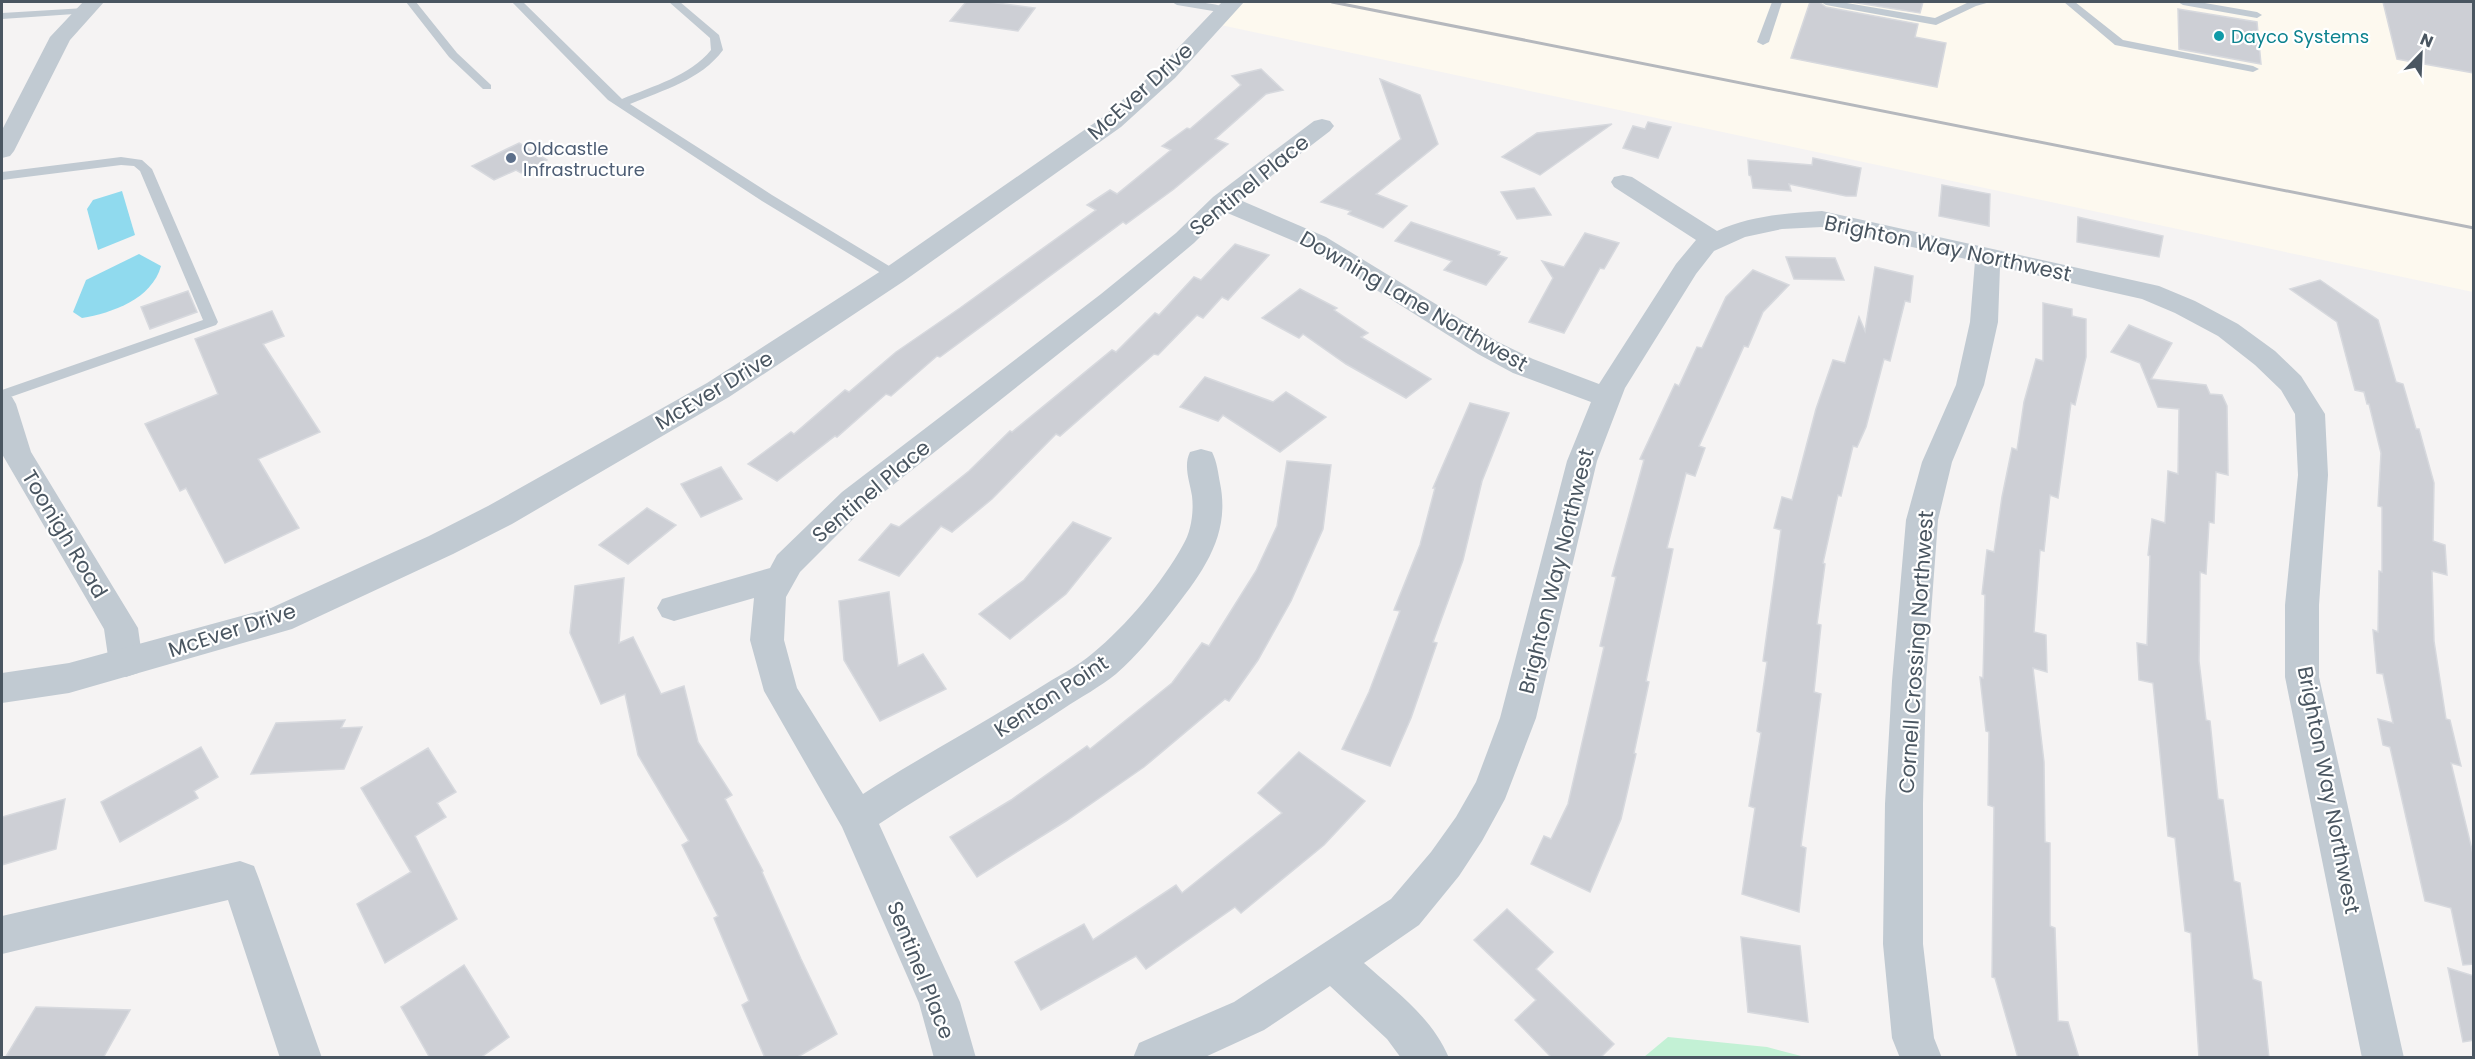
<svg xmlns="http://www.w3.org/2000/svg" width="2475" height="1059" font-family="Poppins,sans-serif">
	<rect width="100%" height="100%" fill="#f5f3f3"/>
	<path fill="#fdf9ef" d="M 1234,2 L 2473,2 L 2473,292 L 1216,24 Z"/>
	<path fill="#c3f1d5" d="M 1668,1037 L 1767,1047 L 1805,1057 L 1644,1057 Z"/>
	<g fill="#90daee">
		<path d="M 122,191 L 135,235 L 98,250 L 87,209 L 93,200 Z"/>
		<path d="M 139,254 L 161,266 C 152,299 112,313 82,318 L 73,312 L 86,280 Z"/>
	</g>
	<g fill="#cdcfd5" stroke="#d7d9de" stroke-width="1.5">
		<path d="M 966,2 L 989,2 L 1035,8 L 1018,31 L 950,21 Z"/>
		<path d="M 1810,2 L 1819,2 L 1826,7 L 1918,24 L 1915,37 L 1946,43 L 1937,87 L 1791,58 Z"/>
		<path d="M 1851,2 L 1923,2 L 1920,13 Z"/>
		<path d="M 2383,2 L 2474,2 L 2474,73 L 2397,59 Z"/>
		<path d="M 2178,9 L 2257,22 L 2261,64 L 2179,49 Z"/>
		<path d="M 1261,69 L 1283,90 L 1266,94 L 1215,139 L 1228,144 L 1174,189 L 1126,224 L 1123,222 L 940,357 L 937,356 L 891,396 L 886,394 L 837,437 L 835,436 L 777,481 L 748,464 L 791,432 L 794,434 L 845,390 L 849,392 L 896,352 L 960,308 L 1096,210 L 1087,205 L 1110,190 L 1117,194 L 1171,150 L 1162,146 L 1187,128 L 1190,129 L 1241,85 L 1232,76 Z"/>
		<path d="M 1380,79 L 1420,95 L 1438,144 L 1376,194 L 1407,206 L 1383,228 L 1348,214 L 1351,211 L 1321,202 L 1401,139 Z"/>
		<path d="M 1648,122 L 1671,127 L 1658,158 L 1623,148 L 1633,126 L 1645,129 Z"/>
		<path d="M 1612,124 L 1540,175 L 1502,157 L 1537,133 Z"/>
		<path d="M 519,143 L 547,160 L 521,173 L 516,170 L 494,180 L 472,166 Z"/>
		<path d="M 1813,158 L 1861,168 L 1856,196 L 1846,196 L 1789,184 L 1791,191 L 1753,188 L 1751,176 L 1749,175 L 1748,160 L 1812,165 Z"/>
		<path d="M 1942,185 L 1990,194 L 1989,226 L 1939,216 Z"/>
		<path d="M 1534,188 L 1551,215 L 1517,219 L 1501,192 Z"/>
		<path d="M 2078,217 L 2163,236 L 2159,257 L 2077,242 Z"/>
		<path d="M 1411,222 L 1500,252 L 1498,255 L 1507,258 L 1486,285 L 1444,270 L 1452,261 L 1395,241 Z"/>
		<path d="M 1585,233 L 1619,243 L 1604,269 L 1600,268 L 1564,333 L 1529,322 L 1553,278 L 1542,261 L 1564,267 Z"/>
		<path d="M 1235,244 L 1269,255 L 1228,300 L 1222,297 L 1203,318 L 1197,315 L 1158,355 L 1154,354 L 1060,436 L 1056,434 L 992,499 L 952,532 L 941,526 L 899,576 L 859,560 L 891,524 L 899,527 L 969,471 L 1010,431 L 1012,432 L 1112,350 L 1116,352 L 1155,313 L 1159,315 L 1194,277 L 1201,280 Z"/>
		<path d="M 1786,257 L 1835,258 L 1844,280 L 1794,279 Z"/>
		<path d="M 1875,267 L 1913,276 L 1910,302 L 1905,301 L 1890,361 L 1884,359 L 1866,427 L 1857,447 L 1853,446 L 1841,496 L 1838,495 L 1823,563 L 1825,564 L 1817,624 L 1821,625 L 1814,692 L 1821,694 L 1801,846 L 1806,848 L 1799,912 L 1742,894 L 1755,808 L 1749,806 L 1761,733 L 1757,731 L 1767,662 L 1763,661 L 1781,530 L 1774,528 L 1782,497 L 1792,500 L 1816,409 L 1833,360 L 1845,363 L 1859,317 L 1865,331 Z"/>
		<path d="M 1753,270 L 1789,285 L 1763,312 L 1748,347 L 1744,346 L 1699,446 L 1705,448 L 1695,476 L 1686,473 L 1667,548 L 1673,549 L 1646,681 L 1649,682 L 1634,753 L 1636,754 L 1621,819 L 1590,892 L 1531,864 L 1544,836 L 1551,839 L 1568,804 L 1604,647 L 1600,646 L 1616,577 L 1612,576 L 1644,460 L 1640,459 L 1675,384 L 1679,386 L 1697,347 L 1702,348 L 1726,297 Z"/>
		<path d="M 2320,280 L 2378,320 L 2396,382 L 2403,384 L 2416,429 L 2419,429 L 2434,483 L 2433,541 L 2445,545 L 2447,575 L 2432,571 L 2434,641 L 2446,719 L 2450,720 L 2461,766 L 2451,763 L 2474,858 L 2474,964 L 2463,965 L 2451,908 L 2425,901 L 2390,747 L 2383,745 L 2378,719 L 2393,723 L 2383,674 L 2377,673 L 2373,630 L 2378,632 L 2379,571 L 2382,572 L 2382,507 L 2378,506 L 2381,453 L 2369,404 L 2367,404 L 2364,392 L 2355,390 L 2337,322 L 2290,289 Z"/>
		<path d="M 1300,289 L 1337,308 L 1334,310 L 1368,333 L 1361,337 L 1431,379 L 1406,398 L 1346,364 L 1303,334 L 1299,338 L 1262,318 Z"/>
		<path d="M 188,291 L 197,312 L 150,329 L 141,307 Z"/>
		<path d="M 2043,303 L 2072,309 L 2072,316 L 2086,319 L 2086,357 L 2075,405 L 2071,403 L 2058,498 L 2050,495 L 2044,551 L 2040,550 L 2034,632 L 2046,635 L 2047,672 L 2033,668 L 2044,762 L 2045,842 L 2050,843 L 2050,926 L 2055,928 L 2058,1021 L 2068,1022 L 2079,1058 L 2018,1058 L 1995,978 L 1992,977 L 1994,807 L 1988,805 L 1989,732 L 1986,731 L 1980,677 L 1983,678 L 1985,595 L 1982,594 L 1987,550 L 1994,552 L 2002,497 L 2012,448 L 2017,450 L 2024,402 L 2036,359 L 2043,361 Z"/>
		<path d="M 272,311 L 284,336 L 263,344 L 320,432 L 258,459 L 299,528 L 225,563 L 186,488 L 180,491 L 145,424 L 218,394 L 195,339 Z"/>
		<path d="M 2129,325 L 2172,343 L 2151,379 L 2206,385 L 2210,394 L 2222,395 L 2227,406 L 2228,475 L 2216,472 L 2214,523 L 2209,522 L 2206,574 L 2200,572 L 2199,661 L 2206,720 L 2210,721 L 2218,799 L 2223,800 L 2234,881 L 2240,883 L 2253,979 L 2261,982 L 2269,1058 L 2199,1058 L 2191,933 L 2185,931 L 2175,838 L 2168,836 L 2153,683 L 2139,680 L 2137,643 L 2147,645 L 2150,556 L 2148,555 L 2152,519 L 2165,523 L 2168,471 L 2178,474 L 2179,409 L 2158,407 L 2140,363 L 2111,352 Z"/>
		<path d="M 1205,377 L 1273,402 L 1286,392 L 1326,417 L 1280,452 L 1223,415 L 1218,421 L 1180,407 Z"/>
		<path d="M 1470,403 L 1509,413 L 1482,481 L 1463,560 L 1433,642 L 1437,643 L 1411,718 L 1390,766 L 1342,749 L 1369,692 L 1400,611 L 1394,610 L 1420,545 L 1435,488 L 1433,488 Z"/>
		<path d="M 1287,461 L 1331,465 L 1323,529 L 1291,601 L 1258,660 L 1229,701 L 1225,699 L 1144,767 L 1066,821 L 977,877 L 950,837 L 1011,800 L 1087,746 L 1090,749 L 1172,683 L 1202,643 L 1209,646 L 1256,571 L 1277,526 Z"/>
		<path d="M 721,467 L 742,499 L 701,517 L 681,484 Z"/>
		<path d="M 647,508 L 676,525 L 628,564 L 599,545 Z"/>
		<path d="M 1073,522 L 1111,538 L 1066,594 L 1010,639 L 979,614 L 1024,580 Z"/>
		<path d="M 624,578 L 619,643 L 633,637 L 661,694 L 684,686 L 698,742 L 732,795 L 725,799 L 763,871 L 762,872 L 801,959 L 837,1034 L 796,1058 L 765,1058 L 742,1005 L 749,1001 L 714,918 L 718,916 L 682,845 L 689,841 L 638,755 L 625,694 L 601,704 L 570,633 L 575,586 Z"/>
		<path d="M 889,592 L 898,666 L 923,654 L 946,689 L 880,721 L 844,660 L 839,601 Z"/>
		<path d="M 345,720 L 341,728 L 362,727 L 344,769 L 251,774 L 276,723 Z"/>
		<path d="M 201,747 L 218,777 L 194,791 L 198,798 L 120,842 L 101,802 Z"/>
		<path d="M 428,748 L 456,792 L 437,803 L 446,817 L 415,836 L 457,919 L 385,963 L 357,904 L 411,872 L 361,788 Z"/>
		<path d="M 1299,752 L 1365,801 L 1324,845 L 1241,913 L 1235,907 L 1146,969 L 1136,956 L 1041,1010 L 1015,962 L 1084,924 L 1093,940 L 1176,885 L 1182,893 L 1282,813 L 1258,793 Z"/>
		<path d="M 65,799 L 56,849 L 2,865 L 2,817 Z"/>
		<path d="M 1507,909 L 1553,952 L 1536,969 L 1614,1044 L 1600,1058 L 1552,1058 L 1515,1020 L 1536,1000 L 1474,940 Z"/>
		<path d="M 1741,937 L 1800,946 L 1808,1022 L 1748,1012 Z"/>
		<path d="M 464,965 L 509,1037 L 480,1058 L 430,1058 L 401,1007 Z"/>
		<path d="M 2448,968 L 2474,976 L 2474,1040 L 2463,1042 Z"/>
		<path d="M 36,1007 L 130,1010 L 103,1058 L 5,1058 Z"/>
	</g>
	<g fill="none" stroke-linecap="round" stroke-linejoin="round">
		<g fill="#c1cad2" fill-rule="evenodd">
			<path d="M 406,2 L 416,2 L 457,53 L 491,85 L 491,89 L 483,89 L 449,57 Z"/>
			<path d="M 512,2 L 523,2 L 622,99 C 653,86 690,76 711,50 L 710,38 L 669,2 L 680,2 L 719,35 L 723,50 C 701,80 663,90 630,104 L 772,195 L 899,272 L 901,275 L 899,278 L 889,278 L 762,201 L 608,100 Z"/>
			<path d="M 1172,2 C 1186,1 1219,2 1230,10 L 1225,13 L 1177,5 Z"/>
			<path d="M 1772,2 L 1782,2 L 1769,42 L 1763,45 L 1757,42 Z"/>
			<path d="M 1821,2 L 1841,2 L 1935,18 L 1969,2 L 1990,2 L 1976,6 L 1936,25 L 1826,5 Z"/>
			<path d="M 2064,2 L 2075,2 L 2123,40 L 2253,66 L 2259,69 L 2253,72 L 2115,45 Z"/>
			<path d="M 2178,2 L 2199,2 L 2257,12 L 2262,15 L 2257,18 L 2183,5 Z"/>
			<path d="M 85,8 L 90,11 L 89,13 L 2,19 L 2,13 Z"/>
			<path d="M 121,157 L 142,160 L 152,169 L 218,322 L 216,325 L 2,400 L 2,390 L 203,320 L 140,171 L 134,166 L 121,165 L 2,180 L 2,172 Z"/>
		</g>
		<g fill="#c1cad2" fill-rule="evenodd">
			<path d="M 83,2 L 104,2 L 70,40 L 14,151 L 10,156 L 2,158 L 2,130 L 50,37 Z"/>
			<path d="M 1322,119 L 1330,121 L 1334,126 L 1330,131 L 1240,200 L 1326,237 L 1498,342 L 1533,359 L 1599,384 L 1676,264 L 1696,240 L 1614,187 L 1611,182 L 1614,177 L 1623,175 L 1632,177 L 1717,231 C 1749,216 1787,213 1822,211 L 2159,286 L 2195,301 L 2238,324 L 2275,351 L 2301,376 L 2325,414 L 2328,475 L 2319,605 L 2319,677 L 2404,1058 L 2362,1058 L 2285,677 L 2285,605 L 2298,475 L 2295,414 L 2281,390 L 2255,365 L 2218,336 L 2175,313 L 2142,299 L 2000,267 L 1998,322 L 1984,385 L 1952,462 L 1938,520 L 1926,681 L 1923,804 L 1923,944 L 1934,1038 L 1942,1058 L 1900,1058 L 1892,1038 L 1883,944 L 1885,804 L 1892,681 L 1906,520 L 1922,462 L 1956,385 L 1970,322 L 1975,261 L 1822,227 L 1782,229 L 1745,237 L 1714,251 L 1696,274 L 1625,388 L 1597,461 L 1536,718 L 1505,799 L 1482,841 L 1459,876 L 1419,925 L 1364,963 C 1395,991 1432,1017 1449,1058 L 1401,1058 L 1387,1039 L 1330,986 L 1264,1030 L 1203,1058 L 1133,1058 L 1139,1043 L 1234,1002 L 1391,899 L 1431,852 L 1456,817 L 1476,782 L 1500,718 L 1567,461 L 1591,402 L 1513,373 L 1478,354 L 1308,247 L 1225,212 L 1194,243 L 1119,306 L 864,508 L 800,572 L 786,597 L 784,640 L 797,688 L 863,794 C 920,757 981,725 1039,688 C 1056,677 1077,667 1093,653 C 1126,626 1162,583 1183,545 C 1191,532 1194,512 1192,496 C 1190,482 1183,466 1190,452 L 1201,449 L 1212,452 C 1217,462 1218,472 1220,483 C 1231,536 1202,573 1171,613 C 1154,634 1137,656 1116,674 C 1100,687 1081,697 1063,709 C 1003,749 939,784 879,824 L 960,1002 L 976,1058 L 934,1058 L 919,1003 L 842,827 L 764,691 L 750,640 L 754,598 L 674,621 L 662,617 L 657,608 L 662,599 L 770,568 L 777,555 L 842,492 L 1101,294 L 1176,233 L 1213,197 L 1314,121 Z"/>
			<path d="M 2,394 L 12,397 L 16,404 L 31,452 L 138,628 L 143,663 L 138,673 L 126,677 L 114,673 L 109,663 L 104,629 L 2,454 Z"/>
			<path d="M 240,861 L 254,866 L 259,879 L 322,1058 L 280,1058 L 228,900 L 2,954 L 2,916 Z"/>
		</g>
		<path fill="#c1cad2" fill-rule="evenodd" d="M 1222,2 L 1244,2 L 1175,78 L 1121,127 L 904,281 L 729,397 L 512,524 L 453,554 L 292,629 L 69,693 L 2,703 L 2,673 L 69,663 L 271,608 L 429,536 L 488,506 L 707,383 L 884,269 L 1103,117 L 1159,68 Z"/>
		<path stroke="#b5b8bd" stroke-width="3" d="M 1332,2 L 2474,228"/>
	</g>
	<circle fill="#0f9aa8" stroke="#fff" stroke-width="2" cx="2219" cy="36" r="6"/>
	<circle fill="#5c6f8a" stroke="#fff" stroke-width="2" cx="511" cy="158" r="6"/>
	<g text-anchor="middle" dominant-baseline="central" stroke-width="4.5" stroke-linejoin="round" paint-order="stroke">
		<g font-size="18" fill="#0d838f" stroke="#fff" text-anchor="start">
			<text x="2231" y="36">Dayco Systems</text>
		</g>
		<g font-size="18" fill="#4e5e75" stroke="#fff" text-anchor="start">
			<text x="523" y="148">Oldcastle<tspan x="523" dy="21">Infrastructure</tspan></text>
		</g>
		<g font-size="21" fill="#4a5661" stroke="#fff">
			<text transform="translate(1140 91) rotate(-42)">McEver Drive</text>
			<text transform="translate(1249 185) rotate(-39)">Sentinel Place</text>
			<text transform="translate(1948 248) rotate(12)">Brighton Way Northwest</text>
			<text transform="translate(1414 301) rotate(30)">Downing Lane Northwest</text>
			<text transform="translate(714 390) rotate(-31)">McEver Drive</text>
			<text transform="translate(871 491) rotate(-40)">Sentinel Place</text>
			<text transform="translate(65 534) rotate(59)">Toonigh Road</text>
			<text transform="translate(1556 571) rotate(-76)">Brighton Way Northwest</text>
			<text transform="translate(232 630) rotate(-18)">McEver Drive</text>
			<text transform="translate(1916 652) rotate(-86)">Cornell Crossing Northwest</text>
			<text transform="translate(1051 696) rotate(-33)">Kenton Point</text>
			<text transform="translate(2329 790) rotate(79)">Brighton Way Northwest</text>
			<text transform="translate(921 970) rotate(68)">Sentinel Place</text>
		</g>
	</g>
	<rect width="2475" height="1059" fill="none" stroke="#4a5661" stroke-width="6"/>
	<g transform="translate(2421 54) rotate(23)" stroke="#ffffff" stroke-width="4.5" paint-order="stroke">
	<path d="M0-4.5L10 22L0 15L-10 22Z" fill="#4a5661"/>
	<text y="-9" font-size="16" font-weight="bold" text-anchor="middle" fill="#4a5661">N</text>
	</g>
</svg>
